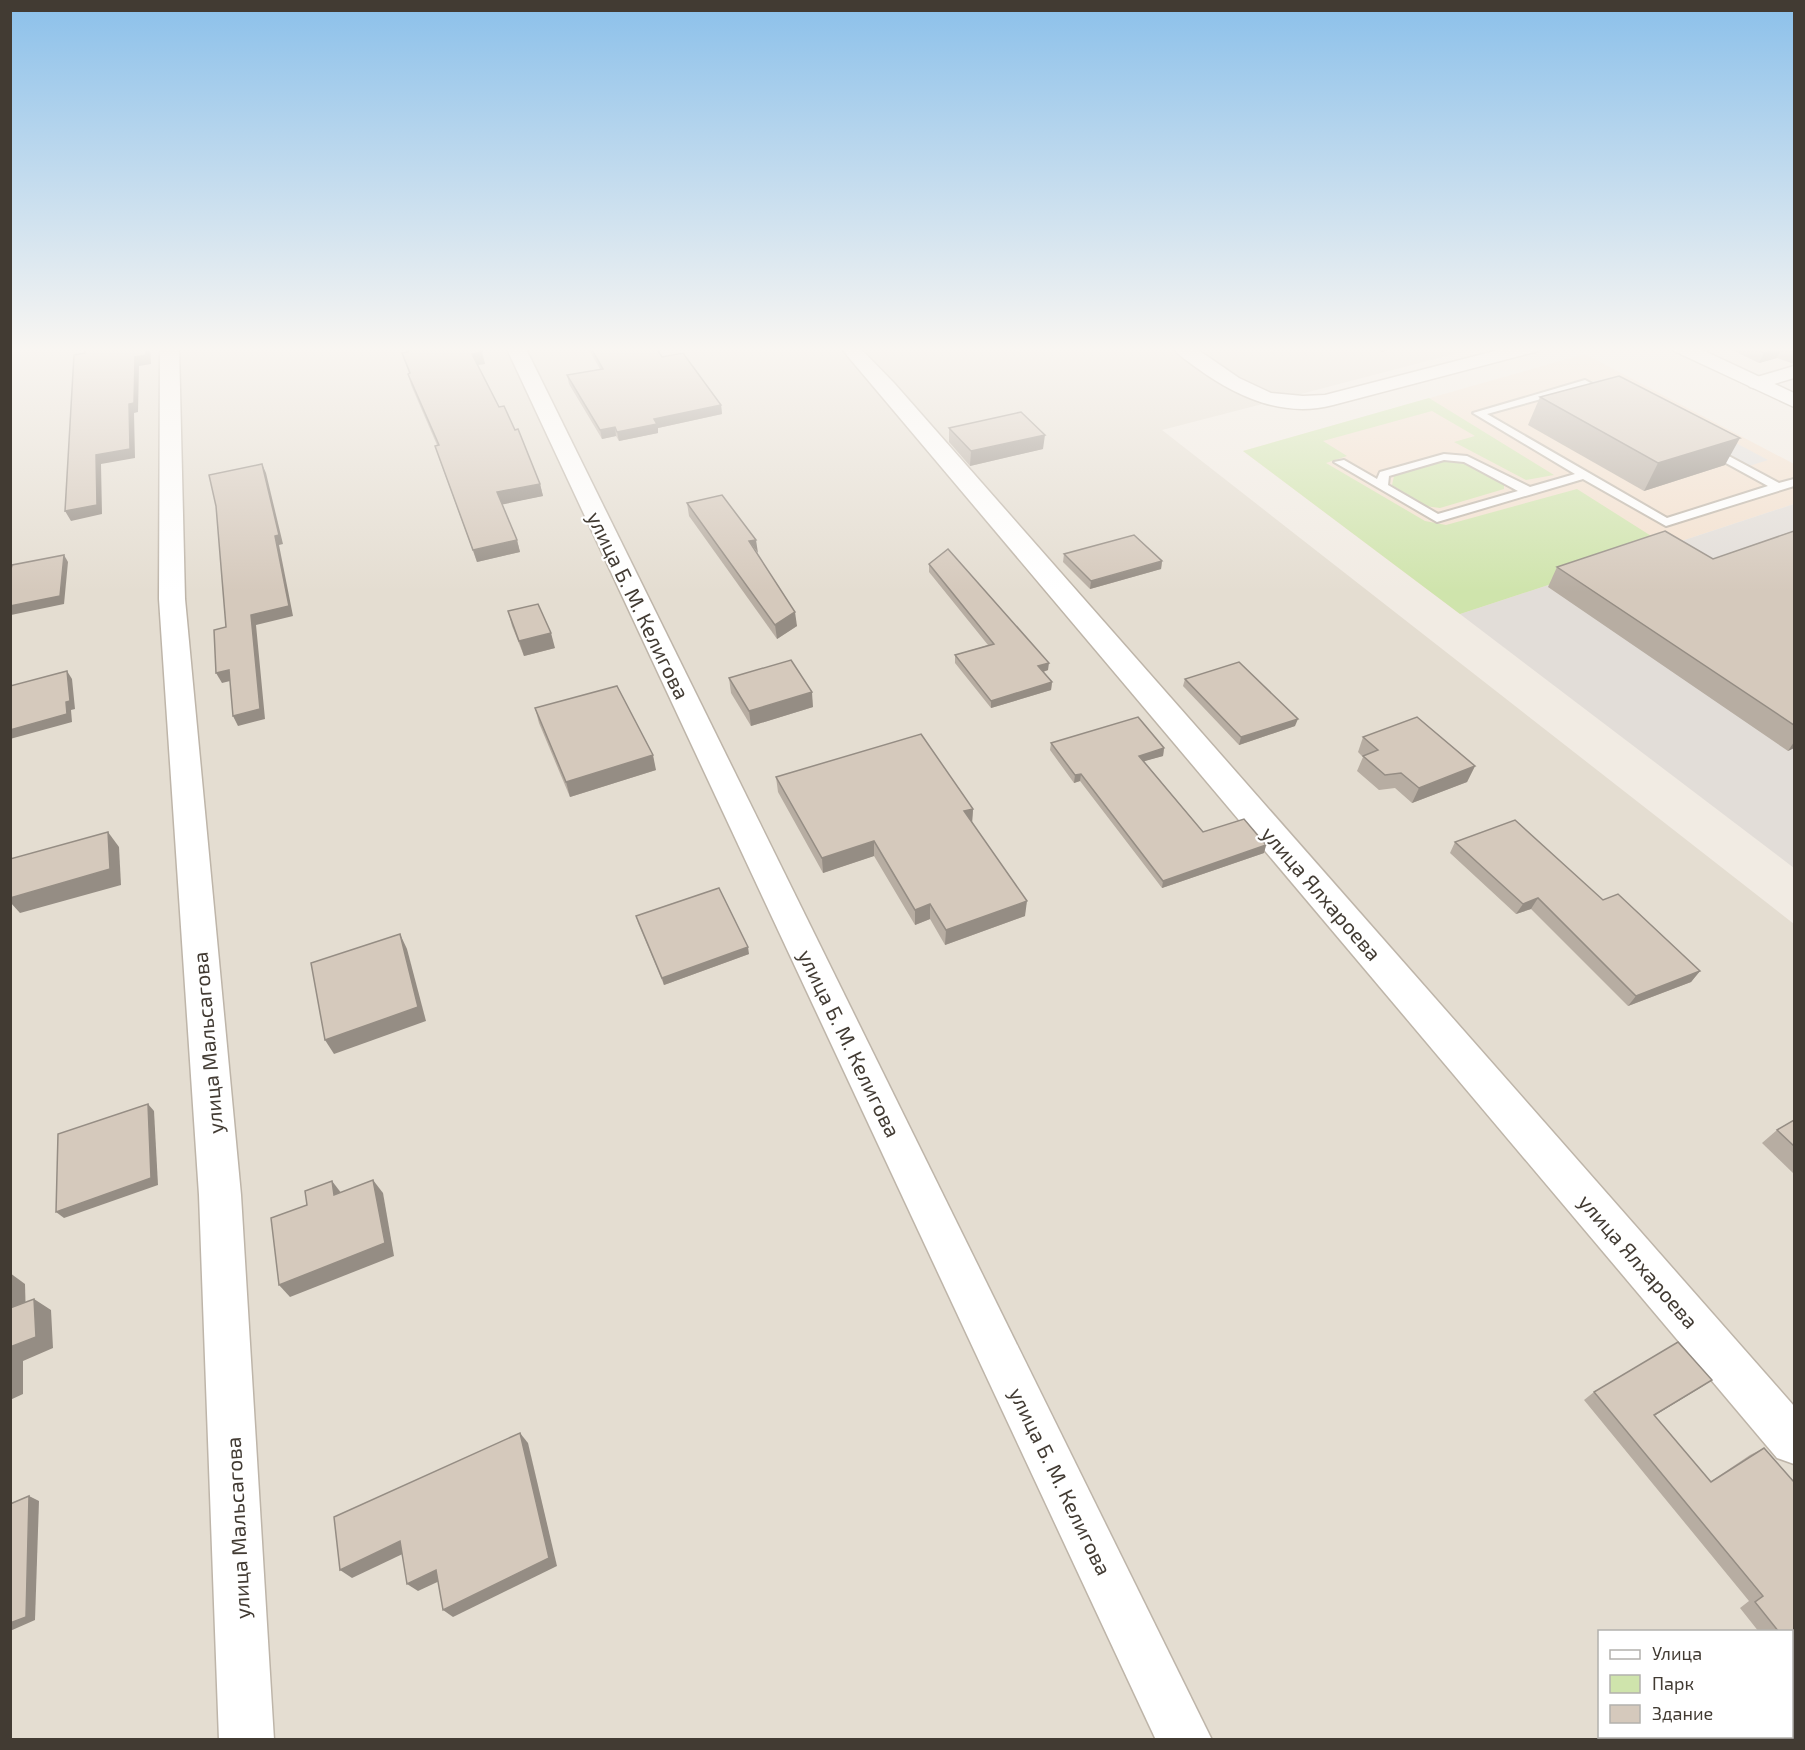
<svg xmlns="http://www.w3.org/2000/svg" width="1805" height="1750" font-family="'Exo 2',sans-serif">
	<rect width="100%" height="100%" fill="#f1ebe3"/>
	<path fill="#e4ddd1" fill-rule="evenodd" d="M 11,347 L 1481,347 L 1162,430 L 1794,924 L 1794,1739 L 11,1740 ZM 1600,1632 L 1792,1632 L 1792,1736 L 1600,1736 Z"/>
	<path fill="#f3e0ce" d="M 1585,354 L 1794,464 L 1794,504 L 1460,614 L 1243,451 Z"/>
	<path fill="#e2ddd8" d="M 1794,504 L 1794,868 L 1460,614 Z"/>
	<g fill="#cfe4ac">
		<path d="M 1429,398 L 1554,475 L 1526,480 L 1454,442 L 1475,436 L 1432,411 L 1323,441 L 1347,456 L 1326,463 L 1425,521 L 1446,525 L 1577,489 L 1667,546 L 1460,614 L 1243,451 Z"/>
		<path d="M 1444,461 L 1467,464 L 1504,484 L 1504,489 L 1440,508 L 1425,506 L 1392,485 L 1394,476 Z"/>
	</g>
	<path fill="#e1dedb" d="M 1611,377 L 1768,460 L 1746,467 L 1590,382 Z"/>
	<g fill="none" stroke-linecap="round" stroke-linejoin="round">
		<defs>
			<path id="service" d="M 1585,380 L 1611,394 L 1602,396 L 1584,387 L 1487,414 L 1667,518 L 1768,486 L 1704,451 L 1704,447 L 1712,447 L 1779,483 L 1794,479 L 1794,486 L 1666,526 L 1583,479 L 1437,522 L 1334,462 L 1344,460 L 1377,479 L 1380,472 L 1444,454 L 1467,456 L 1530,487 L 1575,474 L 1473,413 ZM 1444,460 L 1464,462 L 1518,491 L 1438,514 L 1388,485 L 1389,476 Z"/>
			<g id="minor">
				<path d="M 160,347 L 179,347 L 185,599 L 241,1195 L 274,1740 L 219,1740 L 199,1195 L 159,599 Z"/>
				<path d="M 506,347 L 525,347 L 1212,1740 L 1156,1740 Z"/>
				<path d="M 840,347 L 859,347 L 894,383 L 1794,1406 L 1794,1464 L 1777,1458 Z"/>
				<path d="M 1173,347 L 1194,347 L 1239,378 L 1271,393 L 1303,396 L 1325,395 L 1510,347 L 1541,347 L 1538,351 L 1333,405 C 1283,418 1237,397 1197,368 C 1189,362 1177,355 1173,347 Z"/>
				<path d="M 1794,366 L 1794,378 L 1757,389 L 1750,387 L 1747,383 L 1750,379 Z"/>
			</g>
			<path id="tertiary" d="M 1671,347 L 1696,347 L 1794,393 L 1794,407 L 1674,351 Z"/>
		</defs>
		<use href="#service" stroke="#beb5a9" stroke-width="4"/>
		<use href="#minor" stroke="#beb5a9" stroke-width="3"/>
		<use href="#tertiary" stroke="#beb5a9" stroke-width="3"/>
		<use href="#service" fill="#fff" fill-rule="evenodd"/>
		<use href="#minor" fill="#fff" fill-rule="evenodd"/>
		<use href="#tertiary" fill="#fff" fill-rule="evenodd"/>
	</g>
	<g fill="#b7ada2">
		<path d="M 405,346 L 479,346 L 485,364 L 478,365 L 499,407 L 540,484 L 543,496 L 502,504 L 517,540 L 520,552 L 477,562 L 439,458 L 435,446 L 437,445 L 411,385 L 408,374 L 409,373 L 402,353 L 407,352 Z"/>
		<path d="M 588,346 L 655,346 L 662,357 L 721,405 L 722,414 L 658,428 L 658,433 L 619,441 L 616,436 L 602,439 L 569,384 L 567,375 L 600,369 L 589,350 Z"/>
		<path d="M 1371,346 L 1401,346 L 1381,352 Z"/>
		<path d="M 1724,346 L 1794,346 L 1794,364 L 1777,358 L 1759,363 Z"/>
		<path d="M 1540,397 L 1725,465 L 1644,491 L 1528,425 Z"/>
		<path d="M 949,428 L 1043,449 L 970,466 L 949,442 Z"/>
		<path d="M 687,503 L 757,553 L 797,626 L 777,639 L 689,516 Z"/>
		<path d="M 1794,531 L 1794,748 L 1788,751 L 1548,587 L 1557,567 L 1713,559 Z"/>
		<path d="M 1064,554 L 1162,561 L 1161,569 L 1090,589 L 1063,562 Z"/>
		<path d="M 929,564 L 1048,670 L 1043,672 L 1052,682 L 1051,690 L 991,708 L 955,663 L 955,655 L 988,645 L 929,572 Z"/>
		<path d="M 508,611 L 555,648 L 524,656 L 512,626 Z"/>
		<path d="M 729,678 L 813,707 L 751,726 L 731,693 Z"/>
		<path d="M 1185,679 L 1295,726 L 1239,745 L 1183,686 Z"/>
		<path d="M 535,708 L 656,770 L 570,797 L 539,723 Z"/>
		<path d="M 1363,737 L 1475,766 L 1467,782 L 1412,803 L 1395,788 L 1379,790 L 1357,771 L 1363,757 L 1358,752 Z"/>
		<path d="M 1051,743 L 1164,748 L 1163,756 L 1144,761 L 1203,832 L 1266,845 L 1264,853 L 1162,888 L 1080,781 L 1074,783 L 1050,750 Z"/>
		<path d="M 776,777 L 973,809 L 972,822 L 1025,916 L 945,945 L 930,919 L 915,925 L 874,856 L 823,873 L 778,792 Z"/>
		<path d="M 1455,842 L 1603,900 L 1700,971 L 1691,982 L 1628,1006 L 1531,909 L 1516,914 L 1450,853 Z"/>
		<path d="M 636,916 L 749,954 L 664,985 L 638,923 Z"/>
		<path d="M 1794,1120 L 1794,1174 L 1762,1143 L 1777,1130 Z"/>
		<path d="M 1712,1380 L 1654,1416 L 1710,1482 L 1750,1455 L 1764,1448 L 1794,1482 L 1794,1675 L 1791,1671 L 1791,1632 L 1759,1632 L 1740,1608 L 1749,1601 L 1584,1400 L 1594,1392 Z"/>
	</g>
	<g fill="#958d84">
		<path d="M 146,346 L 150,346 L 151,364 L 139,366 L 138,412 L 134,413 L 135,458 L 101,464 L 102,514 L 71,521 L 65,511 L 96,455 L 129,404 L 135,357 Z"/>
		<path d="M 1382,346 L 1401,346 L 1381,352 Z"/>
		<path d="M 1782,348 L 1777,358 L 1759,363 L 1764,353 Z"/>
		<path d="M 482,352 L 485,364 L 476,365 L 472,354 Z"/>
		<path d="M 721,405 L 722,414 L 658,428 L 658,433 L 619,441 L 617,432 L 654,419 Z"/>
		<path d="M 615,427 L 616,436 L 602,439 L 600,430 Z"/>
		<path d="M 1045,435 L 1043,449 L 970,466 L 971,451 Z"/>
		<path d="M 1740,438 L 1725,465 L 1644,491 L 1658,463 Z"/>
		<path d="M 262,464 L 266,473 L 283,544 L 279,545 L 293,616 L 256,625 L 265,719 L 238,726 L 233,716 L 251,615 Z"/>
		<path d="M 540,484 L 543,496 L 500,505 L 497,492 Z"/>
		<path d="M 517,540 L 520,552 L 477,562 L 473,550 Z"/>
		<path d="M 756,540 L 758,553 L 749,541 Z"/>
		<path d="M 64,555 L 68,562 L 64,604 L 11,615 L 10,606 Z"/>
		<path d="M 1162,561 L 1161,569 L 1090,589 L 1091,581 Z"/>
		<path d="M 795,612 L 797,626 L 777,639 L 775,625 Z"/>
		<path d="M 551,633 L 555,648 L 524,656 L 519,641 Z"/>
		<path d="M 1049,663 L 1048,670 L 1037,674 L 1038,666 Z"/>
		<path d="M 229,670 L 234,680 L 222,683 L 216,673 Z"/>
		<path d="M 67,671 L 72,679 L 75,709 L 71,710 L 72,722 L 10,739 L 10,730 L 66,702 Z"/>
		<path d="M 1052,682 L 1051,690 L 991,708 L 991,701 Z"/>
		<path d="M 812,692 L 813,707 L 751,726 L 749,711 Z"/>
		<path d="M 1298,719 L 1295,726 L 1239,745 L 1241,737 Z"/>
		<path d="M 1794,742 L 1794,748 L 1788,751 Z"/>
		<path d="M 1164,748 L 1163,756 L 1138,763 L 1139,756 Z"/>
		<path d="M 653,755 L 656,770 L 570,797 L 566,782 Z"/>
		<path d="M 1475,766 L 1467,782 L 1412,803 L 1419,788 Z"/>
		<path d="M 1081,774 L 1080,781 L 1074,783 L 1075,775 Z"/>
		<path d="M 973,809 L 972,824 L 964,811 Z"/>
		<path d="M 108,832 L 119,847 L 121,885 L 20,913 L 10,902 L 10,898 Z"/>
		<path d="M 874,841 L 874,856 L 823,873 L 822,858 Z"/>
		<path d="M 1266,845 L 1264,853 L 1162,888 L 1163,881 Z"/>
		<path d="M 1538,898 L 1531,909 L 1516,914 L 1523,904 Z"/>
		<path d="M 1027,901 L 1025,916 L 945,945 L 946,930 Z"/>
		<path d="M 930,904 L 930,919 L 915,925 L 915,910 Z"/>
		<path d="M 400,934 L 407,949 L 426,1021 L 334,1054 L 325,1040 Z"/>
		<path d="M 748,947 L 749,954 L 664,985 L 662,978 Z"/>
		<path d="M 1700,971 L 1691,982 L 1628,1006 L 1636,996 Z"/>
		<path d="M 148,1104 L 154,1111 L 158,1185 L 64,1218 L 56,1212 Z"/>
		<path d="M 373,1180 L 383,1193 L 394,1256 L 290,1297 L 279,1285 Z"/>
		<path d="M 332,1181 L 342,1194 L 334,1195 Z"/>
		<path d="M 10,1273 L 25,1284 L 26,1321 L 10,1310 Z"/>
		<path d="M 34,1299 L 51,1310 L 53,1348 L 23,1361 L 23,1394 L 10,1400 L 10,1347 Z"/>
		<path d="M 1712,1380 L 1700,1388 L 1642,1423 L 1654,1415 Z"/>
		<path d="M 520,1433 L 528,1443 L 557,1566 L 453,1617 L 443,1610 Z"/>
		<path d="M 29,1496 L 39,1501 L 35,1620 L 10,1631 L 10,1623 Z"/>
		<path d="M 400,1541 L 411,1550 L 352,1578 L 340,1570 Z"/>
		<path d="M 436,1570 L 446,1578 L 418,1591 L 407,1584 Z"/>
	</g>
	<g fill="#d5c9bc" stroke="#958d84" stroke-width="1.5">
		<path d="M 86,346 L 146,346 L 146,355 L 135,357 L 134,403 L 129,404 L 130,449 L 96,455 L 97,505 L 65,511 L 74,355 L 85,353 Z"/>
		<path d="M 406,346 L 479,346 L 482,352 L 472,354 L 499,407 L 504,406 L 515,430 L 518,429 L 540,484 L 497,492 L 517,540 L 473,550 L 435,446 L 439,445 L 408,374 L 410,373 L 402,353 L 408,352 Z"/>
		<path d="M 590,346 L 655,346 L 662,357 L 683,353 L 721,405 L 654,419 L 657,424 L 617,432 L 615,427 L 600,430 L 567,375 L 603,369 Z"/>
		<path d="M 1750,346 L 1794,346 L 1794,352 L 1782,348 L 1764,353 Z"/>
		<path d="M 1619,376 L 1740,438 L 1658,463 L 1540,397 Z"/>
		<path d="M 1021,412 L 1045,435 L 971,451 L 949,428 Z"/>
		<path d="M 262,464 L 279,535 L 275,536 L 289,606 L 251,615 L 260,709 L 233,716 L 229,670 L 216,673 L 214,630 L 226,627 L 216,506 L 209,475 Z"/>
		<path d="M 722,495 L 756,540 L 749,541 L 795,612 L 775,625 L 687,503 Z"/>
		<path d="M 1665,531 L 1713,559 L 1794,531 L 1794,725 L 1557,567 Z"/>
		<path d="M 1134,535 L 1162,561 L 1091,581 L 1064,554 Z"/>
		<path d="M 948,549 L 1049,663 L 1038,666 L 1052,682 L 991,701 L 955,655 L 994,644 L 929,564 Z"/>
		<path d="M 64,555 L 60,596 L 10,606 L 10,573 L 12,565 Z"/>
		<path d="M 538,604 L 551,633 L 519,641 L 508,611 Z"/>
		<path d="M 791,660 L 812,692 L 749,711 L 729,678 Z"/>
		<path d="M 1239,662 L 1298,719 L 1241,737 L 1185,679 Z"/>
		<path d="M 67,671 L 70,701 L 66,702 L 67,714 L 10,730 L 10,686 Z"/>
		<path d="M 617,686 L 653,755 L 566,782 L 535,708 Z"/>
		<path d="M 1138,717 L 1164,748 L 1139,756 L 1203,832 L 1244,819 L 1266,845 L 1163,881 L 1081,774 L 1075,775 L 1051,743 Z"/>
		<path d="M 1417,717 L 1475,766 L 1419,788 L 1401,773 L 1385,775 L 1363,756 L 1378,750 L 1363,737 Z"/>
		<path d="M 921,734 L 973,809 L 964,811 L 1027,901 L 946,930 L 930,904 L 915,910 L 874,841 L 822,858 L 776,777 Z"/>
		<path d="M 1515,820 L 1603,900 L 1618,894 L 1700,971 L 1636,996 L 1538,898 L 1523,904 L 1455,842 Z"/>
		<path d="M 108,832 L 110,869 L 10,898 L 10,859 Z"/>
		<path d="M 719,888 L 748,947 L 662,978 L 636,916 Z"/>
		<path d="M 400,934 L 418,1007 L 325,1040 L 311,963 Z"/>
		<path d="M 148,1104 L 151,1178 L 56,1212 L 58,1134 Z"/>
		<path d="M 1794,1120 L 1794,1146 L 1777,1130 Z"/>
		<path d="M 373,1180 L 385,1243 L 279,1285 L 271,1218 L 307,1205 L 305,1191 L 332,1181 L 334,1195 Z"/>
		<path d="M 34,1299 L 36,1337 L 10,1347 L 10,1308 Z"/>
		<path d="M 1678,1342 L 1712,1380 L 1654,1415 L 1711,1482 L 1764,1448 L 1794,1482 L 1794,1651 L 1791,1647 L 1791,1632 L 1779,1632 L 1755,1602 L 1763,1596 L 1594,1392 Z"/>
		<path d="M 520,1433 L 549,1558 L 443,1610 L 436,1570 L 407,1584 L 400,1541 L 340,1570 L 334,1517 Z"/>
		<path d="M 29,1496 L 26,1617 L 10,1623 L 10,1504 Z"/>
	</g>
	<linearGradient id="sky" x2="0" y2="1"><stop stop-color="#8bc0ea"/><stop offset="0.59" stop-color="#f9f6f2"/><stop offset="1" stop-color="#f9f6f2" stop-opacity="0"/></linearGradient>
	<rect width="1805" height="592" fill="url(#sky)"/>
	<g text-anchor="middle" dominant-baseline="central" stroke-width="4.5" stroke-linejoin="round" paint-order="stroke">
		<g font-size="21" fill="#423b33" stroke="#fff">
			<text transform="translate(639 605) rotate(64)">улица Б. М. Келигова</text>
			<text transform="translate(1322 893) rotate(49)">улица Ялхароева</text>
			<text transform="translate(207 1043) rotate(-95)">улица Мальсагова</text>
			<text transform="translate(850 1043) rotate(64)">улица Б. М. Келигова</text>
			<text transform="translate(1639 1261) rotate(49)">улица Ялхароева</text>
			<text transform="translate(1061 1481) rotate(64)">улица Б. М. Келигова</text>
			<text transform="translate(237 1528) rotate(-93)">улица Мальсагова</text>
		</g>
	</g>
	<rect width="1805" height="1750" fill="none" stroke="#423b33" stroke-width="24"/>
	<rect x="1598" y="1630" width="195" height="108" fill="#ffffff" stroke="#b3b1ad" stroke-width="1.5"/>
	<rect x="1610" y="1650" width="30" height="9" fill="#ffffff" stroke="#b3b1ad" stroke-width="1.5"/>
	<text x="1652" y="1660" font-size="18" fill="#423b33">Улица</text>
	<rect x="1610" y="1675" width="30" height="18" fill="#cfe4ac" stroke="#b3b1ad" stroke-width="1.5"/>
	<text x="1652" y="1690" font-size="18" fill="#423b33">Парк</text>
	<rect x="1610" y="1705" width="30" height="18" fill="#d5c9bc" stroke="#b3b1ad" stroke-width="1.5"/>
	<text x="1652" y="1720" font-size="18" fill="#423b33">Здание</text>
</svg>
